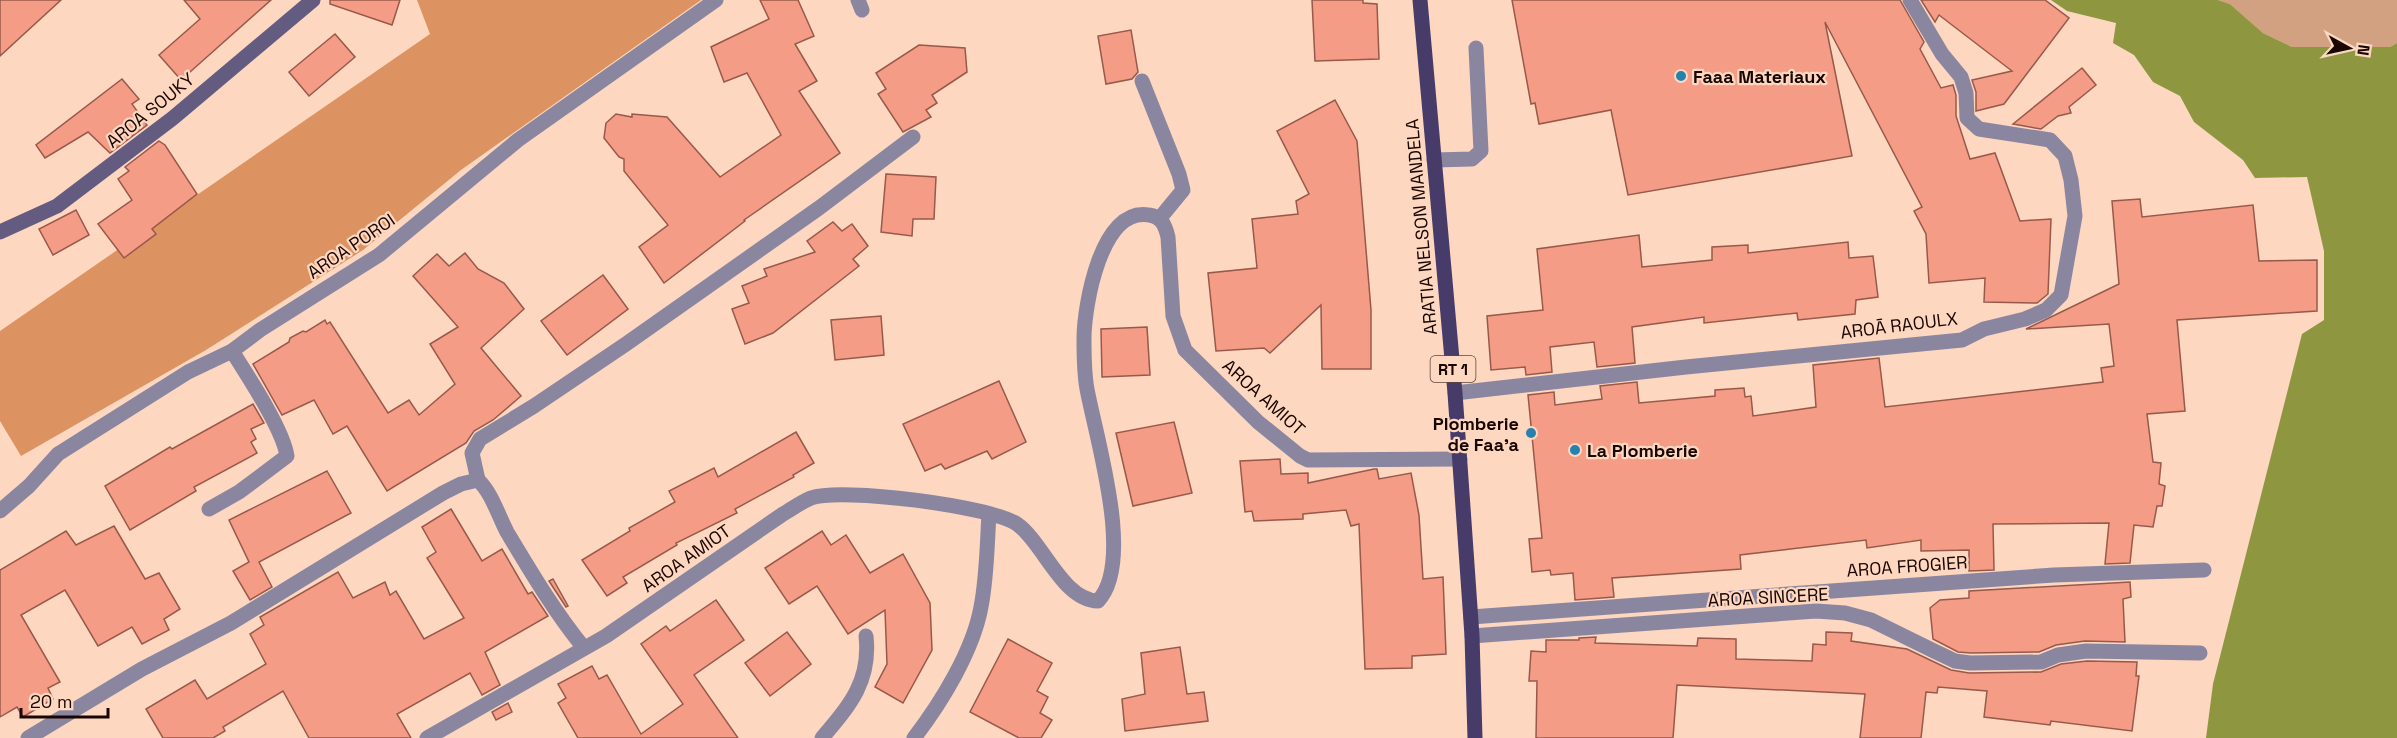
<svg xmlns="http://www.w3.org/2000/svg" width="2397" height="738" font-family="'Space Grotesk',sans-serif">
	<rect width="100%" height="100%" fill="#fdd7c0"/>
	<path fill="#d1a182" d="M 2218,0 L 2397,0 L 2397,43 L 2390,47 L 2292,47 L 2263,33 L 2230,4 Z"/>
	<path fill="#dd9361" d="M 417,0 L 701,0 L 461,170 L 363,250 L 206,350 L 21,456 L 0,421 L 0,331 L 430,34 Z"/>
	<path fill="#8e9740" d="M 2051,0 L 2218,0 L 2230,4 L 2263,33 L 2292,47 L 2390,47 L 2397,43 L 2397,738 L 2206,738 L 2213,684 L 2302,334 L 2324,320 L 2324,251 L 2307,177 L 2255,178 L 2243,160 L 2194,122 L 2180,96 L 2153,82 L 2134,55 L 2113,43 L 2116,23 L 2067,11 Z"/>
	<g fill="#f59c86" stroke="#98594a" stroke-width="1.5">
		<path d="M 0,0 L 61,0 L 0,56 Z"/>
		<path d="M 184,0 L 271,0 L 181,80 L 159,55 L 200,19 Z"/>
		<path d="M 330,0 L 400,0 L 392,25 L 330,4 Z"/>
		<path d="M 760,0 L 798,0 L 814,36 L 795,44 L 817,81 L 799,91 L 840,153 L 744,220 L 745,221 L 664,283 L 639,247 L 668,225 L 624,171 L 624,159 L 619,157 L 604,138 L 606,123 L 616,114 L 632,117 L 632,114 L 667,117 L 720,177 L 781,135 L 747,73 L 724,82 L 711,47 L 769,19 Z"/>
		<path d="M 1312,0 L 1363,0 L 1363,3 L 1377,4 L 1379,59 L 1315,61 Z"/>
		<path d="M 1512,0 L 1900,0 L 1924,42 L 1920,49 L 1941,88 L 1953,85 L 1956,95 L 1956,116 L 1970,159 L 1995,153 L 2020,221 L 2051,219 L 2048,294 L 2037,303 L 1984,302 L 1985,278 L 1929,283 L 1926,234 L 1914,211 L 1922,207 L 1825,22 L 1852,156 L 1628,195 L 1611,110 L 1539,124 L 1535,103 L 1531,104 Z"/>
		<path d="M 1921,0 L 2045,0 L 2069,18 L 2004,104 L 1976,111 L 1976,92 L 1972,80 L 2012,71 L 1939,15 L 1935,22 Z"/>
		<path d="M 1131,30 L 1138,72 L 1132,79 L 1106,84 L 1098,36 Z"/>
		<path d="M 335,34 L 355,57 L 309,96 L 289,72 Z"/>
		<path d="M 919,45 L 965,48 L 967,72 L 932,95 L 937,103 L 926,110 L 931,117 L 903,132 L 878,94 L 886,89 L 876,73 Z"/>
		<path d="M 2082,68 L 2096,85 L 2069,107 L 2071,113 L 2058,116 L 2041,129 L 2013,124 Z"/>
		<path d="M 122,79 L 139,99 L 132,104 L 147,125 L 110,153 L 88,132 L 45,158 L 36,145 Z"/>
		<path d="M 1335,100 L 1357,141 L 1371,310 L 1371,369 L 1322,369 L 1321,305 L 1270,353 L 1264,348 L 1216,351 L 1208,273 L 1257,268 L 1252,219 L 1298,214 L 1296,201 L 1309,194 L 1277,131 Z"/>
		<path d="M 159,141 L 165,145 L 197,194 L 152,229 L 156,234 L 124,258 L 98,224 L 132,200 L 118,179 L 129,171 L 125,167 Z"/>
		<path d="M 886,174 L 936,177 L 934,219 L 913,219 L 912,236 L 881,232 Z"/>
		<path d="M 2140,199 L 2142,217 L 2253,205 L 2259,261 L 2317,260 L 2317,311 L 2177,320 L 2185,411 L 2147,414 L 2153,462 L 2161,463 L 2159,484 L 2165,486 L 2162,506 L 2157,506 L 2153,527 L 2134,525 L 2130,563 L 2105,564 L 2109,523 L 1993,524 L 1994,570 L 1969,571 L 1969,550 L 1921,551 L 1921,540 L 1867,548 L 1866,540 L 1740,555 L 1741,569 L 1612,578 L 1614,597 L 1575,600 L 1573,573 L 1551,575 L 1550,570 L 1532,572 L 1529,539 L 1542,538 L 1528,395 L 1554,392 L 1555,405 L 1602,399 L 1600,386 L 1637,382 L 1639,403 L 1715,396 L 1715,390 L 1744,388 L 1745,397 L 1751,396 L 1753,416 L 1816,407 L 1813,365 L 1879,358 L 1885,407 L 2103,382 L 2101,368 L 2114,366 L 2109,324 L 2026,329 L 2119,284 L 2112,201 Z"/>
		<path d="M 76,210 L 89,235 L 53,255 L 39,229 Z"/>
		<path d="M 833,222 L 842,231 L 852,224 L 868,246 L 853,259 L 859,266 L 773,333 L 745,344 L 732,309 L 749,303 L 742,286 L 767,276 L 764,269 L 815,252 L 807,241 Z"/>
		<path d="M 1639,235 L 1642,267 L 1712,260 L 1712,247 L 1748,245 L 1748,253 L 1848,242 L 1849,258 L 1873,256 L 1878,297 L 1856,300 L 1855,314 L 1798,320 L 1797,313 L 1704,323 L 1704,317 L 1632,327 L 1635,363 L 1597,367 L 1594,342 L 1550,347 L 1552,372 L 1526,375 L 1525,367 L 1491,370 L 1487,316 L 1543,310 L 1537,249 Z"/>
		<path d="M 465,253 L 478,269 L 504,283 L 524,309 L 481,348 L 521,396 L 493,420 L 474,431 L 466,443 L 387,491 L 347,426 L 333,434 L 314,400 L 282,415 L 253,364 L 289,342 L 290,338 L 303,331 L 306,332 L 325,320 L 327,324 L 330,322 L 388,413 L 409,400 L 419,415 L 455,384 L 430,344 L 458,327 L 413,276 L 437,254 L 449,266 Z"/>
		<path d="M 603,275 L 628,309 L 567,355 L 541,321 Z"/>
		<path d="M 881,316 L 884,355 L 835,360 L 831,320 Z"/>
		<path d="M 1147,327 L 1150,375 L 1102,377 L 1101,329 Z"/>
		<path d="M 999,381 L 1026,442 L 992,459 L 987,451 L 945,469 L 941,464 L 925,471 L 903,424 Z"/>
		<path d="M 253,404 L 264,423 L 251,429 L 256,439 L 251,442 L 257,453 L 194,487 L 196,491 L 130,530 L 105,486 L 170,447 L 172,449 Z"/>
		<path d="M 1174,422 L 1192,493 L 1133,506 L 1116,433 Z"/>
		<path d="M 796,432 L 814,463 L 793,475 L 794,477 L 735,509 L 737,513 L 676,543 L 677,545 L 623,577 L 627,583 L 607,596 L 582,560 L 630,531 L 629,528 L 675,502 L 669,491 L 714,468 L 718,477 Z"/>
		<path d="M 1280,459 L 1281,474 L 1308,473 L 1308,483 L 1374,469 L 1377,469 L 1379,479 L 1411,473 L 1419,515 L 1423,579 L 1443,577 L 1446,654 L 1412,656 L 1412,668 L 1365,669 L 1359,524 L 1351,526 L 1346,510 L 1303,514 L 1303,519 L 1254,521 L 1252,511 L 1245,512 L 1240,461 Z"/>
		<path d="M 327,471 L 351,513 L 259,562 L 272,587 L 250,600 L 233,571 L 249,562 L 229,520 Z"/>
		<path d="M 451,509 L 482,561 L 502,549 L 528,594 L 532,592 L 548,616 L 485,652 L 500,685 L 482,695 L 470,673 L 397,714 L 411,738 L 309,738 L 283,691 L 223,727 L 225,731 L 213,738 L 163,738 L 146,709 L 195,680 L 207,699 L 266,664 L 250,634 L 264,625 L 260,617 L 338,572 L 353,598 L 385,582 L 390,595 L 396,591 L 424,639 L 464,618 L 427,558 L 436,552 L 422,527 Z"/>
		<path d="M 114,526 L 145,579 L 159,573 L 180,609 L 164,619 L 169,630 L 142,644 L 132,627 L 98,646 L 65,590 L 21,615 L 60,682 L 48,688 L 53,699 L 23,717 L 17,707 L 0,717 L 0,570 L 66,531 L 76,545 Z"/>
		<path d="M 822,531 L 831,545 L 846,535 L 870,573 L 903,554 L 930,603 L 932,650 L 903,703 L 875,687 L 887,664 L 885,610 L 848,634 L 817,586 L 789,604 L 765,568 Z"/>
		<path d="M 553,579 L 568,606 L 566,607 L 549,581 Z"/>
		<path d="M 2130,582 L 2131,597 L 2123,599 L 2125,642 L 2085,641 L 2056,645 L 2039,652 L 1971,653 L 1958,652 L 1933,639 L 1930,608 L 1940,600 L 1969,598 L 1969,591 Z"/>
		<path d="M 716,600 L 744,640 L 694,675 L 738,738 L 578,738 L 558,703 L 566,698 L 558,684 L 592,666 L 599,679 L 607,675 L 641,734 L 683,704 L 641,644 L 666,626 L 670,631 Z"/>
		<path d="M 787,632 L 811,664 L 770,696 L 745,663 Z"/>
		<path d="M 1826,632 L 1852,633 L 1851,641 L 1907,649 L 1951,670 L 1969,673 L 2041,672 L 2061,664 L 2087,661 L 2137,662 L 2136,676 L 2139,676 L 2132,731 L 2051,721 L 2050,725 L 1984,717 L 1987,691 L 1938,687 L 1937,693 L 1926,692 L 1921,738 L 1860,738 L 1865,694 L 1677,685 L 1673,738 L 1536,738 L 1537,681 L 1529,681 L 1531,651 L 1546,652 L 1546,640 L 1579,640 L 1579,638 L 1596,637 L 1595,643 L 1697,646 L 1698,638 L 1736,639 L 1736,659 L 1812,661 L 1813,644 L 1826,645 Z"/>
		<path d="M 1008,639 L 1052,663 L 1037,691 L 1048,697 L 1040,713 L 1052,720 L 1041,738 L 1019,738 L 970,712 Z"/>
		<path d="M 1180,647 L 1187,694 L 1204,692 L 1208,721 L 1125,731 L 1122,699 L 1145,694 L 1141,653 Z"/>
		<path d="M 508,703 L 512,712 L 496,720 L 492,712 Z"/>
	</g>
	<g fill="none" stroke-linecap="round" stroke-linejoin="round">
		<path stroke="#8b86a0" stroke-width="15" d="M 1434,160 L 1472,159 L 1481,151 L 1476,48"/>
		<g stroke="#8b86a0" stroke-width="15">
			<path d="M 858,0 L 862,10"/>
			<path d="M 1142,81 L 1179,174 L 1183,190 L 1160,218"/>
			<path d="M 1455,393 L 1686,367 L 1962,340 L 1984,329 L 2025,319 L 2046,310 L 2061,295 L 2075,216 L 2071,180 L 2065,156 L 2050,140 L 1979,129 L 1967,118 L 1966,93 L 1961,77 L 1942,54 L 1910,0"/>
			<path d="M 478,480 L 472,453 L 480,439 L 534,406 L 626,344 L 819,208 L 913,137"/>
			<path d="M 209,509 L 239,492 L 287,456 C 283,429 247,375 232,351"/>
			<path d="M 0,511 L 29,486 L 58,454 L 188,372 L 232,351 L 260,330 L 379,255 L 518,140 L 716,0"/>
			<path d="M 1471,617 L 2054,575 L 2204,570"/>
			<path d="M 1472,636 L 1816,611 L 1845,613 L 1871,620 L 1934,651 L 1955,661 L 1970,663 L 2041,662 L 2058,655 L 2086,651 L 2200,653"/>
			<path d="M 28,738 L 142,669 L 231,623 L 443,493 L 461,484 L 478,480 C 492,493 498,515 507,532 C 531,572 554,611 584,648"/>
			<path d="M 427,738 L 606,636 L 783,514 C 792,509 801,502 811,498 C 842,487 990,506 1017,524 C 1043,542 1062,600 1098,601 C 1135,562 1096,438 1087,389 C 1084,373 1084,355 1084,339 C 1084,306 1101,206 1149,215 C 1162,217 1165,225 1168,237 L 1173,316 L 1185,350 L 1258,422 L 1300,456 L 1308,460 L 1460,459"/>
			<path d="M 822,738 C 850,705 871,681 866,636"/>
			<path d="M 914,738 C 941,703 973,651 981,607 C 987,576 987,545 989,514"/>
		</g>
		<path stroke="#635b80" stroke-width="15" d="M 0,232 L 57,206 L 173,118 L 313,0"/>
		<path stroke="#473c69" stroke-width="15" d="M 1420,0 L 1455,393 L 1472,636 L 1475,738"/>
	</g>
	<g fill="#2382ae" stroke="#fdd7c0" stroke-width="2">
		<circle cx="1681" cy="76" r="6"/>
		<circle cx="1531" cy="433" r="6"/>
		<circle cx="1575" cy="450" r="6"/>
	</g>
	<g text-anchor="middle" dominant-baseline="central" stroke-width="4.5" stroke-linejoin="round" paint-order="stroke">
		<rect fill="#fdd7c0" stroke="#5d453a" stroke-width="1.5" x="1430.5" y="356" width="45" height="26" rx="4.5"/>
		<g font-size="16" font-weight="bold" fill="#190600">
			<text x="1453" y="369">RT 1</text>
		</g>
		<g font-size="18" font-weight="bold" fill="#190600" stroke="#fdd7c0" text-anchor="start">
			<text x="1693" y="76">Faaa Materiaux</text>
			<text x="1519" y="423" text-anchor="end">Plomberie<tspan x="1519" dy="21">de Faa'a</tspan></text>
			<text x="1587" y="450">La Plomberie</text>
		</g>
		<g font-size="18" fill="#190600" stroke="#fdd7c0">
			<text transform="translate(150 110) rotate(-39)">AROA SOUKY</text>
			<text transform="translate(1421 227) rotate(-95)">ARATIA NELSON MANDELA</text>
			<text transform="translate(351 246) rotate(-34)">AROA POROI</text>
			<text transform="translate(1899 325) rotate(-7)">AROĀ RAOULX</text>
			<text transform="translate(1264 397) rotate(42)">AROA AMIOT</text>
			<text transform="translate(686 558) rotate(-35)">AROA AMIOT</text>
			<text transform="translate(1907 566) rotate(-4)">AROA FROGIER</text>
			<text transform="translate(1768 597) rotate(-3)">AROA SINCERE</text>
		</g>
	</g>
	<g transform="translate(2349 48) rotate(98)" stroke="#fdd7c0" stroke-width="4.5" paint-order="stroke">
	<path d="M0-4.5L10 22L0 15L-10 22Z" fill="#190600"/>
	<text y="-9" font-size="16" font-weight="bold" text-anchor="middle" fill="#190600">N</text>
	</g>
	<path d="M21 708v9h87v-9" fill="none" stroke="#190600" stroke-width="3"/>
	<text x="30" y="708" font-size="18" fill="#190600" stroke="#fdd7c0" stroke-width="4.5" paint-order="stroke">20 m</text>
</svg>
